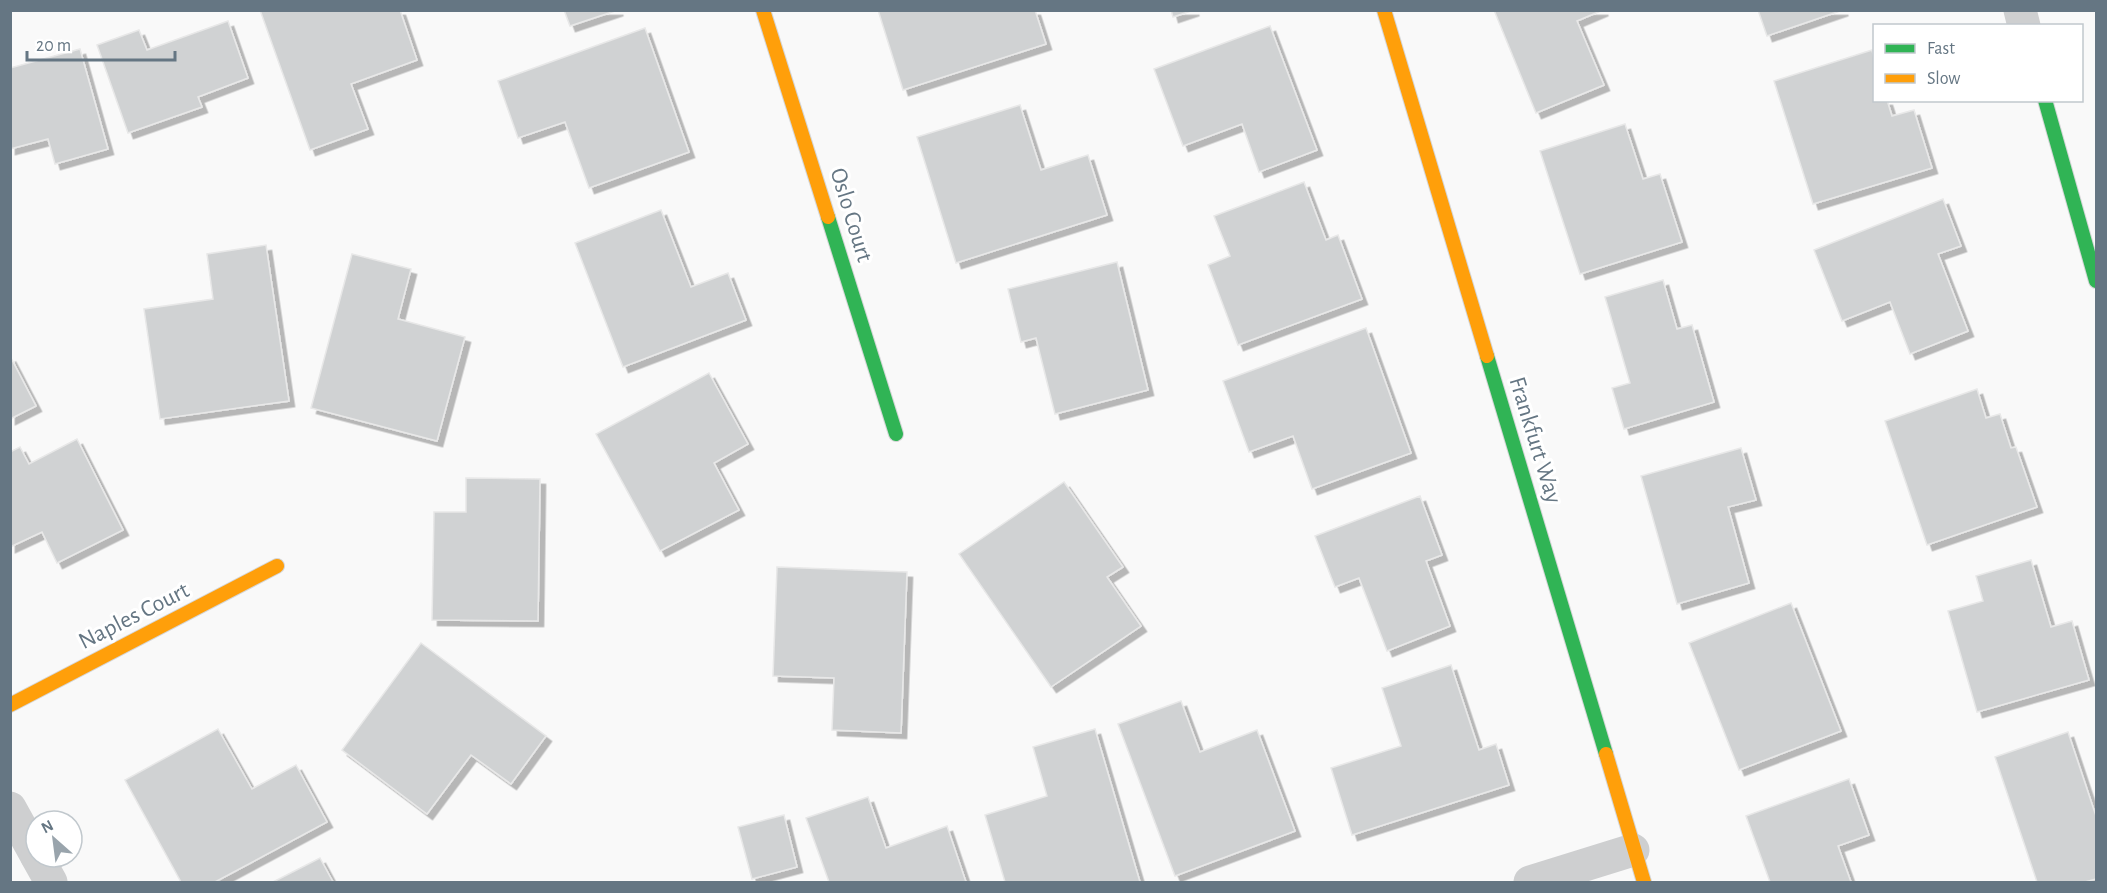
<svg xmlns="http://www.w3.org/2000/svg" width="2107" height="893" font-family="'Alegreya Sans',sans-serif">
	<defs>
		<filter id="shadow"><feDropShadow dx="5.5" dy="5.5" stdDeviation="0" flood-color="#0004"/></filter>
	</defs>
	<rect width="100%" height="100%" fill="#f9f9f9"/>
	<g fill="#d0d2d3" stroke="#e8e8e8" stroke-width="1.5" filter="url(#shadow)">
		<path d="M 260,10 L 400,10 L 417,60 L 351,84 L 368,129 L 310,150 Z"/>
		<path d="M 564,10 L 618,10 L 570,26 Z"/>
		<path d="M 878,10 L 1035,10 L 1046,44 L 903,90 Z"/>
		<path d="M 1171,10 L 1194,10 L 1173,17 Z"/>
		<path d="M 1494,10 L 1603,10 L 1577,21 L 1604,85 L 1536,113 Z"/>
		<path d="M 1758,10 L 1843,10 L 1767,36 Z"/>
		<path d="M 228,21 L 248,78 L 198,97 L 202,107 L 128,133 L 97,45 L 139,30 L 147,50 Z"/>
		<path d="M 1270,26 L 1317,150 L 1259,172 L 1242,124 L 1183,146 L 1154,69 Z"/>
		<path d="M 645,28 L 689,152 L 589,188 L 565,122 L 518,138 L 498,81 Z"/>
		<path d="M 80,49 L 108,149 L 55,164 L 48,139 L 10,149 L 10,68 Z"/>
		<path d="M 1872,50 L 1874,59 L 1874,100 L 1887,100 L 1892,116 L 1914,110 L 1932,168 L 1813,204 L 1774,81 Z"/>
		<path d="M 1020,105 L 1041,170 L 1088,155 L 1107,215 L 956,263 L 917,137 Z"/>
		<path d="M 1625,124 L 1643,179 L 1660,174 L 1682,242 L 1580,274 L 1540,151 Z"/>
		<path d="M 1304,182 L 1326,240 L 1338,235 L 1362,299 L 1238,345 L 1208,265 L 1230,256 L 1214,216 Z"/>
		<path d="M 1943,199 L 1961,246 L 1938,254 L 1968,331 L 1910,354 L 1890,302 L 1842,321 L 1814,250 Z"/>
		<path d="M 661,210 L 691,287 L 728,273 L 746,320 L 623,367 L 575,243 Z"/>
		<path d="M 266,245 L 289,401 L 160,419 L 144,309 L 213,299 L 207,254 Z"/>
		<path d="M 352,254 L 411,269 L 398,319 L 465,337 L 437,441 L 311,408 Z"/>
		<path d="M 1117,262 L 1148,390 L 1055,414 L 1036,338 L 1021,342 L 1008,289 Z"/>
		<path d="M 1663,280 L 1677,329 L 1692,325 L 1714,402 L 1624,429 L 1612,388 L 1630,383 L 1605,297 Z"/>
		<path d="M 1366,328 L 1411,453 L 1312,489 L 1293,436 L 1249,452 L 1223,381 Z"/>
		<path d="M 10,356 L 36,406 L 10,419 Z"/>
		<path d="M 709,373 L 748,444 L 714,463 L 739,510 L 660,551 L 596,434 Z"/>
		<path d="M 1977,389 L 1986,418 L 2000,414 L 2011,448 L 2016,447 L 2037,507 L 1927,545 L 1885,421 Z"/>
		<path d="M 77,439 L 123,530 L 57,563 L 42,532 L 10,547 L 10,452 L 20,447 L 29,464 Z"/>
		<path d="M 1741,448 L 1756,500 L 1728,507 L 1749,583 L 1677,604 L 1641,476 Z"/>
		<path d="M 466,478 L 540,479 L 538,621 L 432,620 L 434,512 L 466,512 Z"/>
		<path d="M 1064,482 L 1123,567 L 1107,577 L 1141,626 L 1051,687 L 959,554 Z"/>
		<path d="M 1420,496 L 1442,555 L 1426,561 L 1450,626 L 1387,651 L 1359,578 L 1335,587 L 1315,536 Z"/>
		<path d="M 2031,560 L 2051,627 L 2072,621 L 2089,680 L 1977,712 L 1948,611 L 1983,601 L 1976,576 Z"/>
		<path d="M 777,567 L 907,572 L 901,733 L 832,730 L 834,678 L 773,676 Z"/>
		<path d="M 1791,603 L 1841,731 L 1739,770 L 1689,643 Z"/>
		<path d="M 421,643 L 546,736 L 511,784 L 471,755 L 427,814 L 342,750 Z"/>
		<path d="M 1451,665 L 1479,750 L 1496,744 L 1509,785 L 1352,835 L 1331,768 L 1401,746 L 1382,688 Z"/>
		<path d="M 1181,701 L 1200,752 L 1257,730 L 1295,831 L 1175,876 L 1118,724 Z"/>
		<path d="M 218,729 L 252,789 L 296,765 L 327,822 L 215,882 L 181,882 L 125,780 Z"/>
		<path d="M 1095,729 L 1140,882 L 1005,882 L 985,815 L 1047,796 L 1033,747 Z"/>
		<path d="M 2068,732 L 2096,816 L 2096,879 L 2085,882 L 2037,882 L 1995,757 Z"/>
		<path d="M 1849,779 L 1869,835 L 1838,846 L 1851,882 L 1770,882 L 1746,816 Z"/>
		<path d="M 868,797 L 886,848 L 947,826 L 966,882 L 829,882 L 806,818 Z"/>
		<path d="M 784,815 L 797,867 L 752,879 L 738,827 Z"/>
		<path d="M 320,858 L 333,882 L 273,882 Z"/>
	</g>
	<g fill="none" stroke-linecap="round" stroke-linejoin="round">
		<defs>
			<g id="fast">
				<path d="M 2045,100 L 2096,281"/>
				<path d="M 828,217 L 896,434"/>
				<path d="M 1487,356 L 1606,754"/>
			</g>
			<g id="slow">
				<path d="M 763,10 L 828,217"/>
				<path d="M 1384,10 L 1487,356"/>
				<path d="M 10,705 L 277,566"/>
				<path d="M 1606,754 L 1644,882"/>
			</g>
		</defs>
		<use href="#fast" stroke="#d5d6d7" stroke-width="16"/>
		<use href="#slow" stroke="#d5d6d7" stroke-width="16"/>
		<g stroke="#cecfd0" stroke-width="33">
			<path d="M 2020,10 L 2024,26"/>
			<path d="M 10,808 L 36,855"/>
			<path d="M 37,857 L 51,882"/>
			<path d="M 1530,882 L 1633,850"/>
		</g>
		<use href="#fast" stroke="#30b455" stroke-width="14"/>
		<use href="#slow" stroke="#ff9f0a" stroke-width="14"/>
	</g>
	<g text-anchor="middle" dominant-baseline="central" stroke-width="6" stroke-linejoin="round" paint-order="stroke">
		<g font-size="24" fill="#657683" stroke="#fff">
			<text transform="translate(851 215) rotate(73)">Oslo Court</text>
			<text transform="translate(1535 440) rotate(73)">Frankfurt Way</text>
			<text transform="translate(134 616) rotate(-27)">Naples Court</text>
		</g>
	</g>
	<rect width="2107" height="893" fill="none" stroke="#657683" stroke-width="24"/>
	<rect x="1873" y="24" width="210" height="78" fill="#ffffff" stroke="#c1c8cd" stroke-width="1.5"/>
	<rect x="1885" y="44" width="30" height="9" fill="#30b455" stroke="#c1c8cd" stroke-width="1.5"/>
	<text x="1927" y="54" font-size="18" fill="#657683">Fast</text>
	<rect x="1885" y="74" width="30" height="9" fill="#ff9f0a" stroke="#c1c8cd" stroke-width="1.5"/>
	<text x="1927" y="84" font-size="18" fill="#657683">Slow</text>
	<g transform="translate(54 839) rotate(332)"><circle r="28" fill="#ffffff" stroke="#c1c8cd" stroke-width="1.5"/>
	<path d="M0-4.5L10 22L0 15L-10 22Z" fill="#99a4ac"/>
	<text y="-9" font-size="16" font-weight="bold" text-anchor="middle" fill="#657683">N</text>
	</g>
	<path d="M27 51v9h148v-9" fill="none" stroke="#657683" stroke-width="3"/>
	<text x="36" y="51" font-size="18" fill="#657683" stroke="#ffffff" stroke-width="4.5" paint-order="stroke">20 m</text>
</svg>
